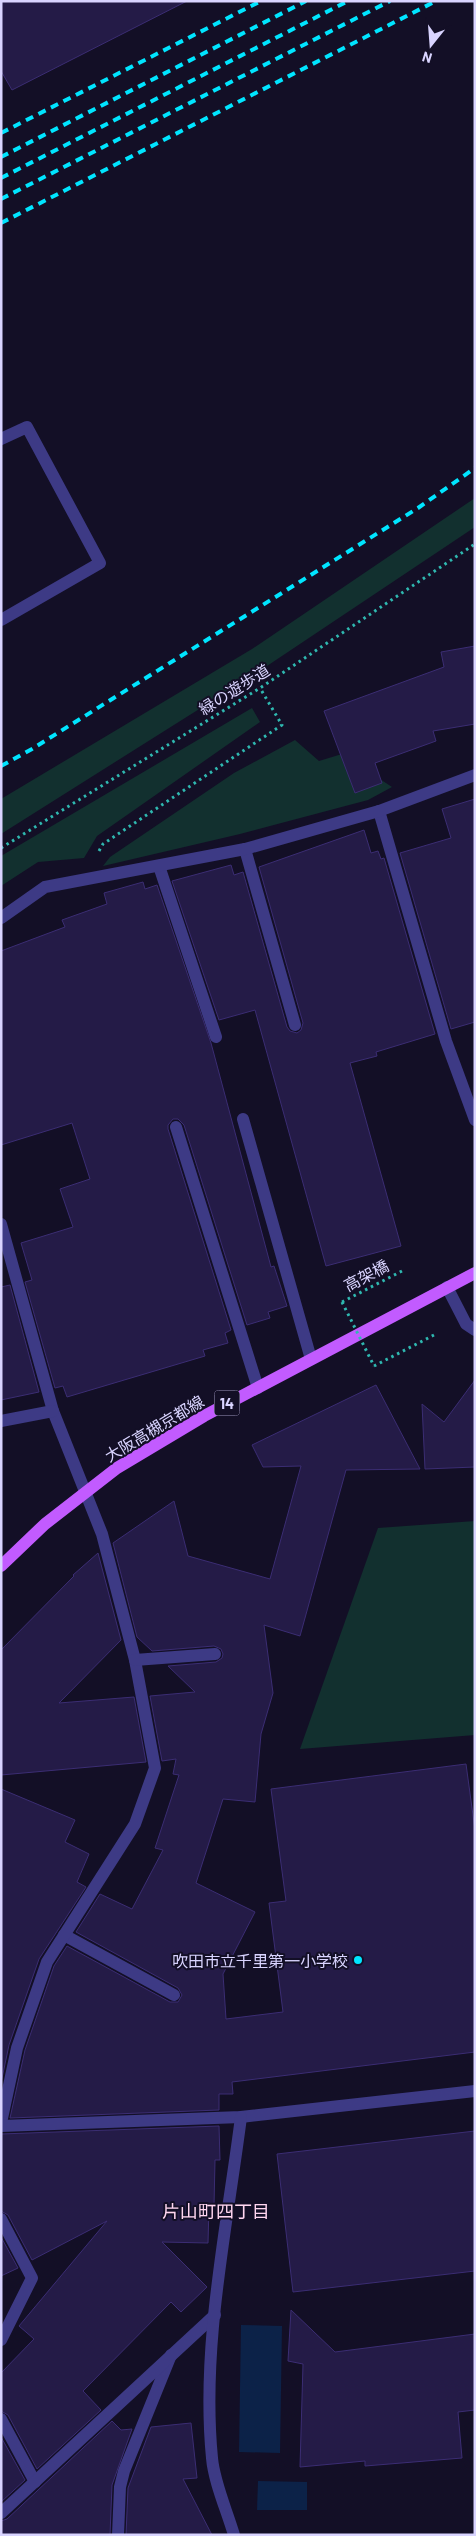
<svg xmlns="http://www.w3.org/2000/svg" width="476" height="2536" font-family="Barlow,'Noto Sans JP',sans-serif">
	<rect width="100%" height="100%" fill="#130f26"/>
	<g fill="#12302f">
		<path d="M 475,498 L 475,527 L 261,670 L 1,834 L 1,799 L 252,649 Z"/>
		<path d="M 252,708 L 260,722 L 97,836 L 84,858 L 38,862 L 1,886 L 1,856 Z"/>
		<path d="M 295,740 L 319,761 L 342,754 L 392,787 L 368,800 L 240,834 L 103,866 L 110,857 L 234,773 Z"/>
		<path d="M 475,1521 L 475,1735 L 300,1749 L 378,1528 Z"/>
	</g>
	<g fill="#0c2248">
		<path d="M 241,2325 L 282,2326 L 280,2453 L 239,2452 Z"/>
		<path d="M 258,2481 L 307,2482 L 307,2510 L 257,2510 Z"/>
	</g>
	<g fill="#241b47" stroke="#3b2d73">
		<path d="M 1,1 L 187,1 L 12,90 L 1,71 Z"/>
		<path d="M 475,646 L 475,724 L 433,731 L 436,741 L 375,763 L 382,783 L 355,793 L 324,711 L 444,667 L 441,652 Z"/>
		<path d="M 475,799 L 475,1022 L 451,1029 L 400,853 L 451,838 L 442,809 Z"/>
		<path d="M 364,830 L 371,853 L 378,851 L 381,859 L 384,858 L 435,1034 L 376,1052 L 377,1056 L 350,1063 L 401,1246 L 326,1266 L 255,1010 L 219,1020 L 172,881 L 231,865 L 234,875 L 243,872 L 287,1027 L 290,1031 L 297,1033 L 301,1030 L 303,1023 L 259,867 Z"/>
		<path d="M 143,882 L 145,889 L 157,885 L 211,1043 L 271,1267 L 274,1266 L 287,1306 L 268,1312 L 270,1318 L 247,1325 L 184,1125 L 178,1119 L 173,1119 L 168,1125 L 168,1129 L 231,1330 L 225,1333 L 228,1343 L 203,1350 L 205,1356 L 67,1397 L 63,1386 L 55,1388 L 25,1282 L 32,1280 L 21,1243 L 73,1227 L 60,1189 L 90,1179 L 72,1123 L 1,1145 L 1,951 L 65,927 L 62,920 L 107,904 L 104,893 Z"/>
		<path d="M 10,1285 L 39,1392 L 1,1400 L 1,1287 Z"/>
		<path d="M 475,1380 L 475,1467 L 425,1469 L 422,1404 L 444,1422 Z"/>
		<path d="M 376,1385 L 420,1469 L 346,1470 L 300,1636 L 264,1625 L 273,1693 L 261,1734 L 255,1802 L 223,1799 L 196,1883 L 255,1912 L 223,1974 L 226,2019 L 283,2012 L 269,1903 L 286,1901 L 271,1789 L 466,1764 L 475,1830 L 475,2052 L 232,2082 L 233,2094 L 219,2094 L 219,2110 L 10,2118 L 25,2050 L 54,1966 L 67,1946 L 170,2002 L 178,2002 L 182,1995 L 178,1988 L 76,1932 L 100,1894 L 132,1909 L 163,1850 L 155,1848 L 179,1775 L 173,1774 L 176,1759 L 162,1761 L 150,1696 L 195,1692 L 168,1666 L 216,1662 L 222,1658 L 223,1654 L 221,1649 L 214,1646 L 152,1651 L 137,1637 L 113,1543 L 174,1501 L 188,1556 L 270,1579 L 301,1466 L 263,1467 L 252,1445 Z"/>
		<path d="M 98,1553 L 121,1640 L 59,1703 L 134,1697 L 146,1762 L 1,1775 L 1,1650 L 74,1576 L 73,1575 Z"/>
		<path d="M 1,1789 L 75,1820 L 65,1842 L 89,1854 L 77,1882 L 86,1887 L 39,1959 L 9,2045 L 1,2083 Z"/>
		<path d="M 219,2126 L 220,2160 L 215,2160 L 214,2206 L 209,2206 L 208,2243 L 162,2242 L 207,2287 L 181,2312 L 171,2302 L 83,2391 L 101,2410 L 37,2469 L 8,2415 L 1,2411 L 1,2373 L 34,2339 L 19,2326 L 107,2221 L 32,2260 L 8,2215 L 1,2211 L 1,2134 Z"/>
		<path d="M 475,2131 L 475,2271 L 293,2292 L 277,2154 Z"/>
		<path d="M 1,2237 L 18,2268 L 1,2276 Z"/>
		<path d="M 291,2310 L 335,2352 L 475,2334 L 475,2410 L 458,2412 L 462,2458 L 365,2466 L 365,2461 L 300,2467 L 303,2364 L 288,2361 Z"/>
		<path d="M 112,2421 L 121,2430 L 132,2429 L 112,2485 L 110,2535 L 1,2535 L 1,2521 L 7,2519 Z"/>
		<path d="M 191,2423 L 197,2478 L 183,2479 L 212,2535 L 126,2535 L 128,2488 L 151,2427 Z"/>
		<path d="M 1,2437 L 25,2480 L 1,2502 Z"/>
	</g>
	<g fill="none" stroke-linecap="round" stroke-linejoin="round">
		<g stroke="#2fb8b0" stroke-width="3" stroke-dasharray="2.5 4" stroke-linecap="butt">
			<path d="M 1,848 L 260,688 L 475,544"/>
			<path d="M 99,851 L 103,844 L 282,725 L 260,688"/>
			<path d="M 342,1302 L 402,1271"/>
			<path d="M 374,1366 L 434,1335"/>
		</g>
		<g stroke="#3d3a85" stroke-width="12">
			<path d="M 1,439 L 27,427 L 100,563 L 1,620"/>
			<path d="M 176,1127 L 258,1388"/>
			<path d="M 64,1935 L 174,1995"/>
			<path d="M 118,2535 L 120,2487 L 124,2471 L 171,2355"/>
		</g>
		<g stroke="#3d3a85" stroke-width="12">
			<path d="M 379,811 L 446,1041 L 475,1120"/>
			<path d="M 245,849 L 295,1025"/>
			<path d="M 159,866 L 216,1037"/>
			<path d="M 1,918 L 45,887 L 245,849 L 379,811 L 475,775"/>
			<path d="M 243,1119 L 311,1359"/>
			<path d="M 1,1224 L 53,1411 L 102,1534 L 135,1660 L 155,1768 L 135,1824 L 47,1962 L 17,2048 L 1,2123"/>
			<path d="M 447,1287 L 466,1324 L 475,1330"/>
			<path d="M 1,1421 L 53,1411"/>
			<path d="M 135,1660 L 215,1654"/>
			<path d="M 1,2126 L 241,2117 L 475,2091"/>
			<path d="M 1,2219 L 32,2278 L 1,2340"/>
			<path d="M 1,2419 L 35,2482"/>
			<path d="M 1,2513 L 215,2315"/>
			<path d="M 234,2535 C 227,2511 214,2482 212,2458 C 201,2346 227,2228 241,2117"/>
		</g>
		<path stroke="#c25bff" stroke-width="12" d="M 1,1566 L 45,1524 L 117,1468 L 204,1416 L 475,1273"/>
		<g stroke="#00e5ff" stroke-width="4" stroke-dasharray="8 6" stroke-linecap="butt">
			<path d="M 1,133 L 261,1"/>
			<path d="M 1,157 L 306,1"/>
			<path d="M 1,178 L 348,1"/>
			<path d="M 1,199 L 390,1"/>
			<path d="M 1,223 L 436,1"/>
			<path d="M 1,766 L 32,749 L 418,508 L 475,468"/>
		</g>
		<path stroke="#2fb8b0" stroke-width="3" stroke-dasharray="2.5 4" stroke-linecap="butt" d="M 342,1302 L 374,1366"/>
	</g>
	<circle fill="#00e5ff" stroke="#130f26" stroke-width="2" cx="358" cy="1960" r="5"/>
	<g text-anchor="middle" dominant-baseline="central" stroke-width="4" stroke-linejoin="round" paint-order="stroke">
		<rect fill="#130f26" stroke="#9e99be" stroke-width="1" x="214.5" y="1390.5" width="25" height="25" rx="4"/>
		<g font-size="15" font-weight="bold" fill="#d9d4ff">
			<text x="227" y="1403">14</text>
		</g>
		<g font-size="16" fill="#d9d4ff" stroke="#130f26">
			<text transform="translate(234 689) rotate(-32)">緑の遊歩道</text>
			<text transform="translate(366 1275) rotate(-28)">高架橋</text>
			<text transform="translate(154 1428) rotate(-31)">大阪高槻京都線</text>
		</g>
		<g font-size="16" fill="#d9d4ff" stroke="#130f26" text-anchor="end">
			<text x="348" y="1960">吹田市立千里第一小学校</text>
		</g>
		<g font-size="18" fill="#ffd6f0" stroke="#130f26">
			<text x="216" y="2211">片山町四丁目</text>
		</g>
	</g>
	<rect width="476" height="2536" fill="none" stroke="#d9d4ff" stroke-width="5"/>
	<g transform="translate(431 45) rotate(197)" stroke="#130f26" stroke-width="4" paint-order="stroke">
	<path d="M0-4L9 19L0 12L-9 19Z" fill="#d9d4ff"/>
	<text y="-8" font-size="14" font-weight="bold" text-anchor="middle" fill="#d9d4ff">N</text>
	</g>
</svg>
